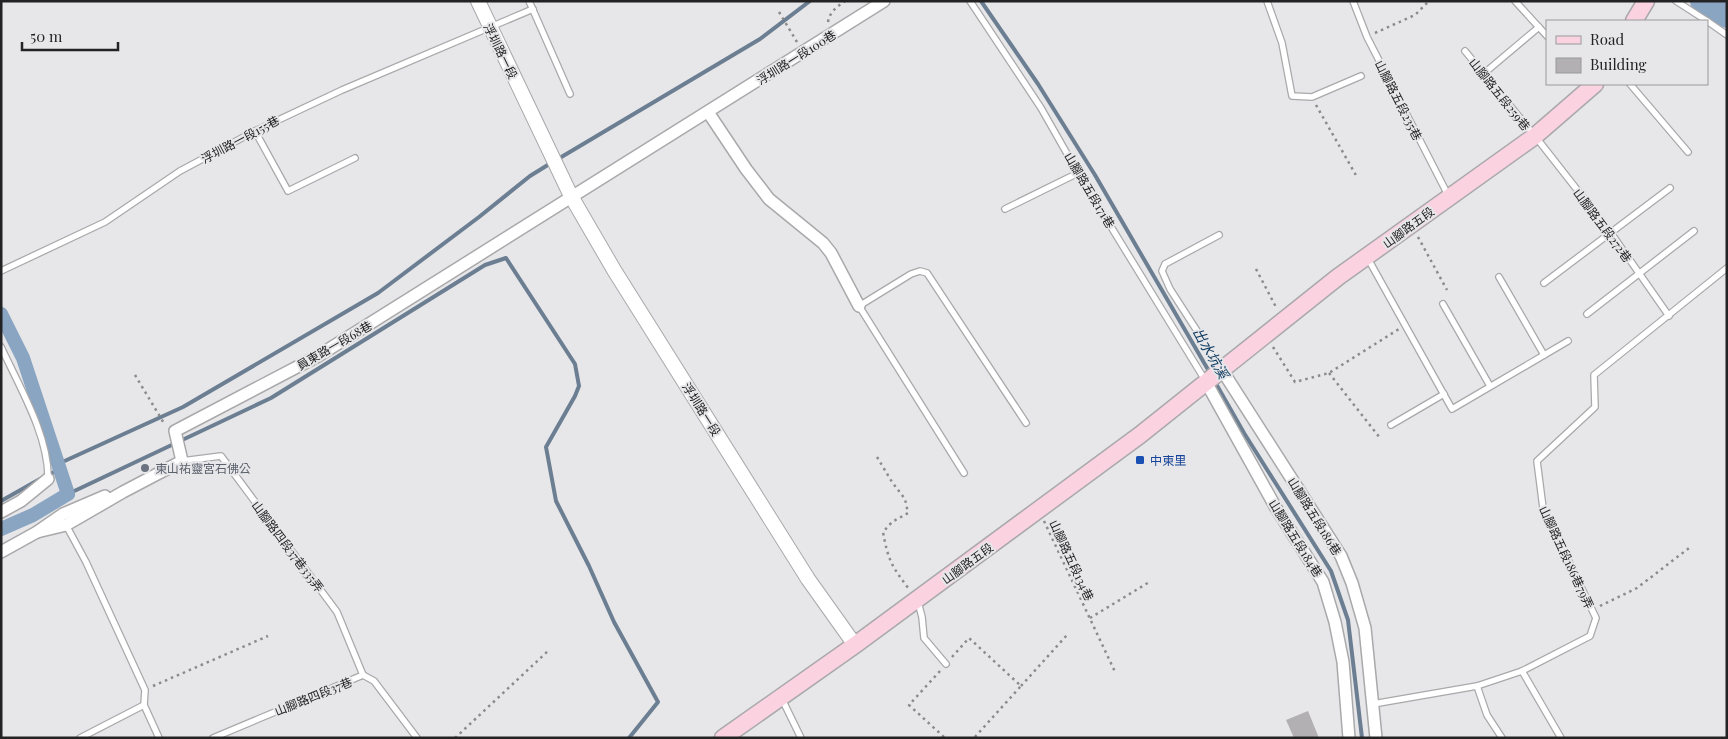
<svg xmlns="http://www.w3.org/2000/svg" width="1728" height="739" font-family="'Playfair Display','Noto Sans TC',serif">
	<rect width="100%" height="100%" fill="#e7e7e9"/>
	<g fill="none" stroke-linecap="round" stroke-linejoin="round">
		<g stroke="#6b7e92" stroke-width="4">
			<path d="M 981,1 L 1038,84 L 1095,175 L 1210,373"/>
			<path d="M 558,159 L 760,39 L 810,1"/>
			<path d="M 1215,382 L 1244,433 L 1331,571 L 1348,620 L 1362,738"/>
			<path d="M 58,464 L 183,407 L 378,293 L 479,217 L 530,176 L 551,163"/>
			<path d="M 46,476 L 60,469"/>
			<path d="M 68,494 L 271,398 L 485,265 L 506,258 L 575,364 L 579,386 L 575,396 L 546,447 L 556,501 L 589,566 L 614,622 L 658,702 L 629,738"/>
			<path d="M 1,501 L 40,479"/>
		</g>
		<path stroke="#8aa5c1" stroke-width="14" d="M 1,314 L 23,358 L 68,494 L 33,515 L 1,529"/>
		<path stroke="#8aa5c1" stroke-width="24" d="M 1702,1 L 1727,16"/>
	</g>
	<path fill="#b2b0b2" d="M 1308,711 L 1319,738 L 1294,738 L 1286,720 Z"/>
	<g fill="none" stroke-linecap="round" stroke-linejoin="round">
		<defs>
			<g id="service">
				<path d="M 529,1 L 570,94"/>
				<path d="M 970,1 L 1041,108 L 1078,173 L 1205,380"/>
				<path d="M 1267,1 L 1282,43 L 1292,96 L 1312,97 L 1361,76"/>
				<path d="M 1353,1 L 1367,37 L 1448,195"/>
				<path d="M 1515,1 L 1547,36"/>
				<path d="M 1676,1 L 1707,21"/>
				<path d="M 1707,21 L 1727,35"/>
				<path d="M 1465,51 L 1535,136 L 1611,233 L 1669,316"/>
				<path d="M 1488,70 L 1539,27"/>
				<path d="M 1630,84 L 1688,152"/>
				<path d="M 255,131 L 288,191 L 355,158"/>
				<path d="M 1005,209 L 1078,173"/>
				<path d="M 1219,235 L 1165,264 L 1162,271 L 1170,289 L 1221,368"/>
				<path d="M 1367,257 L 1452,409 L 1568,341"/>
				<path d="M 1,271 L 105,222 L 180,171 L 255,131 L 342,90 L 533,9"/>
				<path d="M 1499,277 L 1544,355"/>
				<path d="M 1544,283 L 1670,188"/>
				<path d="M 1443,304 L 1490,386"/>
				<path d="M 1587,314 L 1694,231"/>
				<path d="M 1,347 C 19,386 49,436 48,479"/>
				<path d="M 1391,425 L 1444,394"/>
				<path d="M 182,461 L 221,456 L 337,612 L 363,675"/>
				<path d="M 964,473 L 859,306 L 911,274 L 920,271 L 927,273 L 1026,423"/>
				<path d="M 66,525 L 86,562 L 145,690 L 144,705 L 159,738"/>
				<path d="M 918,602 L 922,617 L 924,638 L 946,664"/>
				<path d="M 1522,671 L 1561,738"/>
				<path d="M 363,675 L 374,681 L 417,738"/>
				<path d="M 1477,686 L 1487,715 L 1502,738"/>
				<path d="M 782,699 L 801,738"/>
				<path d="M 1373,704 L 1477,686 L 1522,671 L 1590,636 L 1596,618 L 1543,508 L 1537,461 L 1595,407 L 1594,375 L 1727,268"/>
				<path d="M 80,738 L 144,705"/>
				<path d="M 213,738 L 363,675"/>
			</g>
			<g id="minor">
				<path d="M 708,112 L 746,169 L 769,199 L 823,243 L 831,253 L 859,306"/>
				<path d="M 1222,370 L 1341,556 L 1352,583 L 1365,628 L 1376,738"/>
				<path d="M 1206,382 L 1276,508 L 1323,582 L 1335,622 L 1343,662 L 1349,738"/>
				<path d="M 1,512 L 21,501 L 48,479"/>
				<path d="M 37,532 L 66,525 L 123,492 L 182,461 L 175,431 L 318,356 L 884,1"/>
				<path d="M 1,552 L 37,532 L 63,514 L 105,496"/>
			</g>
			<path id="tertiary" d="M 478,1 L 571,196 L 614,270 L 808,579 L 855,645"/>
			<g id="secondary">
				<path d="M 1634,21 L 1646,1"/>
				<path d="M 723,738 L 855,645 L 1140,435 L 1338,277 L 1535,136 L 1595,84"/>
			</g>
		</defs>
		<use href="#service" stroke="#a9a9ab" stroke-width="8"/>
		<use href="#minor" stroke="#a9a9ab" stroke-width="14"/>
		<use href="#tertiary" stroke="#a9a9ab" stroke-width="16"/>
		<use href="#secondary" stroke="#a9a9ab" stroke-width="19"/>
		<g stroke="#8b8b8c" stroke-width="2.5" stroke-dasharray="2.5 4" stroke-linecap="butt">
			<path d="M 779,12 L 797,42"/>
			<path d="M 828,22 C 830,11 837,7 845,1"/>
			<path d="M 1375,33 L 1415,15 L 1429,1"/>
			<path d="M 1316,105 L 1357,177"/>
			<path d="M 1418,237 L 1447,290"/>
			<path d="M 1256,269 L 1277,309"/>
			<path d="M 1273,347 L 1295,382 L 1329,373 L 1399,329"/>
			<path d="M 1329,373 L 1380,438"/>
			<path d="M 135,375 L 165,425"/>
			<path d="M 877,457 L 892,482 L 905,499 L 908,513 L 892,522 L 883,532 C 888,560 892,567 909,589"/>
			<path d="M 1044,521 L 1116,674"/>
			<path d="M 1600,606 L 1637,588 L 1689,548"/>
			<path d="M 1090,618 L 1151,581"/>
			<path d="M 952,657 L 969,638 L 1021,686 L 974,738"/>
			<path d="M 940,671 L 909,705 L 945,738"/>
			<path d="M 153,686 L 268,636"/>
			<path d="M 1021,686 L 1067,635"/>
			<path d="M 455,738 L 548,651"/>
		</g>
		<use href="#service" stroke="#fff" stroke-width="5.5"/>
		<use href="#minor" stroke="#fff" stroke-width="11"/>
		<use href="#tertiary" stroke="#fff" stroke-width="14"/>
		<use href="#secondary" stroke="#fad2e0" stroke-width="16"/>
	</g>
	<rect fill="#1a4fb4" stroke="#e7e7e9" stroke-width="2" x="1135" y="455" width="10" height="10" rx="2.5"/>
	<circle fill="#6b7280" stroke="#e7e7e9" stroke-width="2" cx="145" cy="468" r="5"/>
	<g text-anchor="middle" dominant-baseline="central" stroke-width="4" stroke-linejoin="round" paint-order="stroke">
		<g font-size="12" fill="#232324" stroke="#e7e7e9">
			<text transform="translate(501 51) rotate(64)">浮圳路一段</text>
			<text transform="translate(796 57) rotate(-32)">浮圳路一段100巷</text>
			<text transform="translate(1500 94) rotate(51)">山腳路五段259巷</text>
			<text transform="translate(1399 100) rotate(63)">山腳路五段235巷</text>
			<text transform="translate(240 139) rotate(-28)">浮圳路一段155巷</text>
			<text transform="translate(1090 190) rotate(59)">山腳路五段171巷</text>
			<text transform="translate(1603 225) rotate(53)">山腳路五段272巷</text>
			<text transform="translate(1408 227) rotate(-36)">山腳路五段</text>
			<text transform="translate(334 345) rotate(-30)">員東路一段68巷</text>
			<text transform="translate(702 409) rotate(58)">浮圳路一段</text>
			<text transform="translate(1315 516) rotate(58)">山腳路五段186巷</text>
			<text transform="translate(1296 538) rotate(58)">山腳路五段184巷</text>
			<text transform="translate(288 546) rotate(53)">山腳路四段37巷335弄</text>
			<text transform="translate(1567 557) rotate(65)">山腳路五段186巷79弄</text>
			<text transform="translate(1072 560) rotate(65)">山腳路五段134巷</text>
			<text transform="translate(967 563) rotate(-36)">山腳路五段</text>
			<text transform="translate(313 696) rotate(-22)">山腳路四段37巷</text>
		</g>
		<g font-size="12" fill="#164399" stroke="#e7e7e9" text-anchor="start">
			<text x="1150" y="460">中東里</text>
		</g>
		<g font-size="12" fill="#5b616d" stroke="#e7e7e9" text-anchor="start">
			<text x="155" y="468">東山祐靈宮石佛公</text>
		</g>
		<g font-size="14" font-style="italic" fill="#113c61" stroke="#e7e7e9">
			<text transform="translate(1211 353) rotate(60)">出水坑溪</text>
		</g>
	</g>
	<rect width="1728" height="739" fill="none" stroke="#232324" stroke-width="5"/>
	<rect x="1546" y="20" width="162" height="65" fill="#e7e7e9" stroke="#99999a"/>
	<rect x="1556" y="36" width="25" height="8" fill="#fad2e0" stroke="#99999a"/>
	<text x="1590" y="45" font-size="15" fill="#232324">Road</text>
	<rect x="1556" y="58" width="25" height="15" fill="#b2b0b2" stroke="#99999a"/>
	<text x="1590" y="70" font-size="15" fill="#232324">Building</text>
	<path d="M22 42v8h96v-8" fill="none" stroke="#232324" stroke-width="2.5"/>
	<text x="30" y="42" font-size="15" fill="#232324" stroke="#e7e7e9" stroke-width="4" paint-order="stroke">50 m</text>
</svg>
